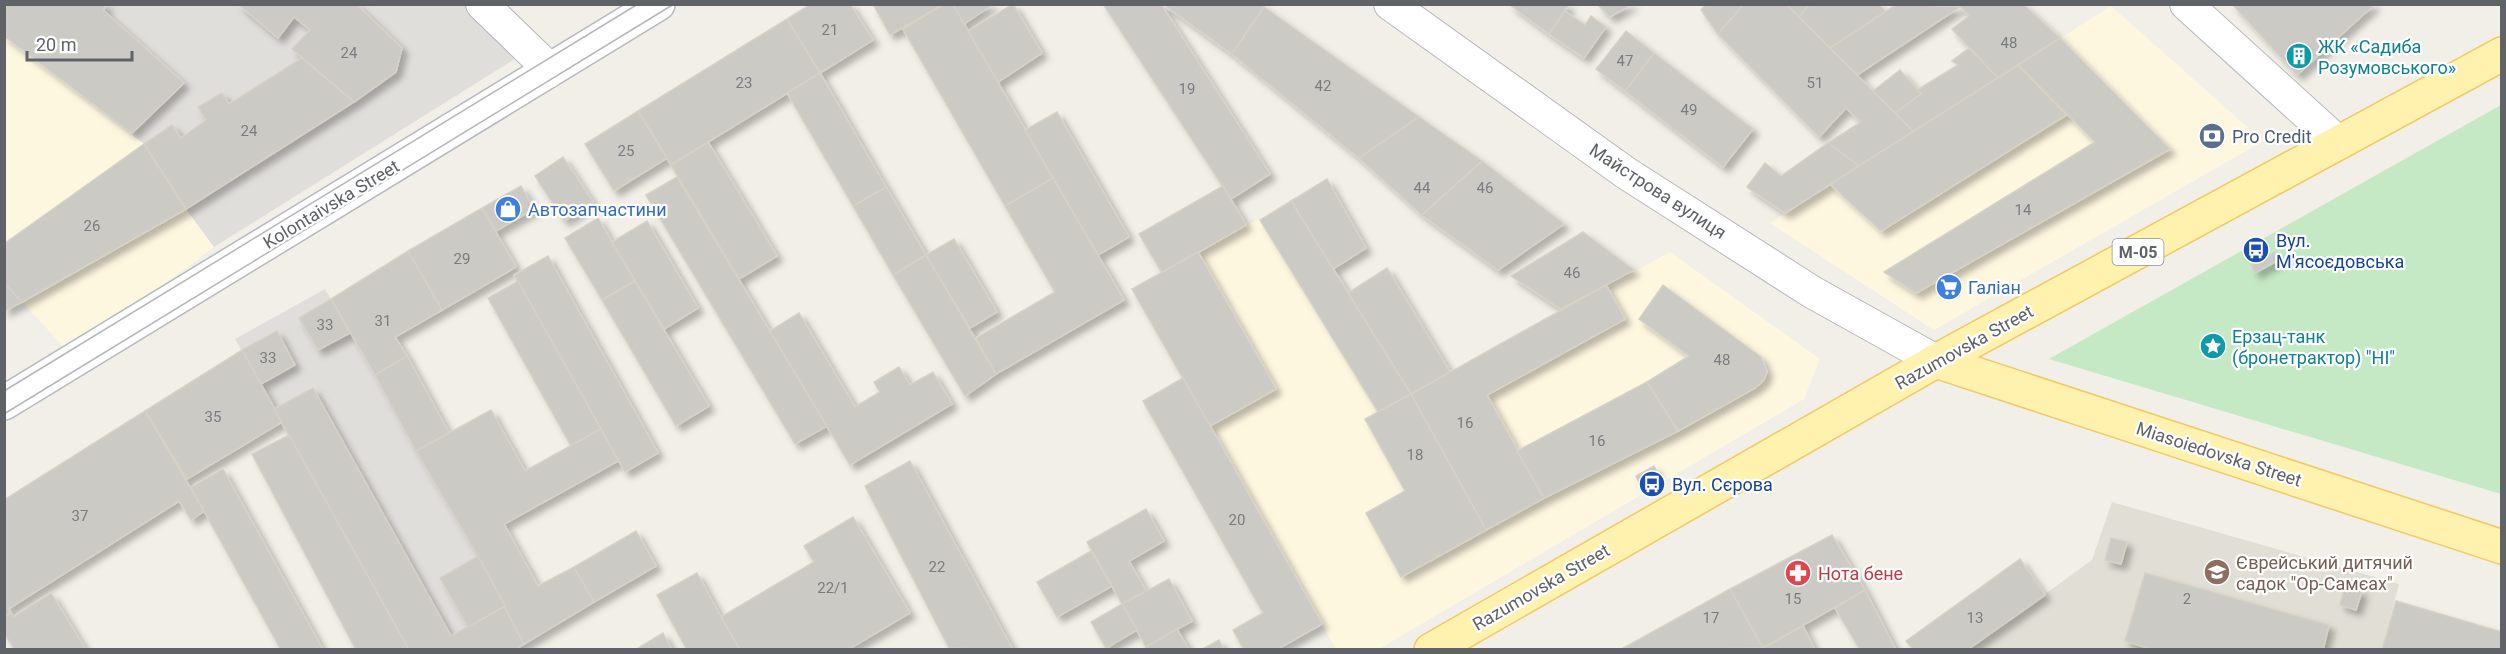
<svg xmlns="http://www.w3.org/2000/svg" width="2506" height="654" font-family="Roboto,sans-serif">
	<defs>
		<filter id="shadow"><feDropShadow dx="5.5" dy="5.5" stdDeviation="3" flood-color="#0004"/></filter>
	</defs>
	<rect width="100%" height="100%" fill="#f1efe8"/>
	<g fill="#fef7e0">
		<path d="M 2111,6 L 2263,141 L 1934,330 L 1770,223 Z"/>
		<path d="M 5,36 L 144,144 L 186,209 L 214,247 L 70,354 L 5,283 Z"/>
		<path d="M 1291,201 L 1411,393 L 1670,252 L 1820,359 L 1804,399 L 1379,649 L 1336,649 L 1132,289 Z"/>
	</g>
	<g fill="#e0deda">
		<path d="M 4,5 L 477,5 L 515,59 L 214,247 L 186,209 L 144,144 L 5,36 Z"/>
		<path d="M 325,289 L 478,556 L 524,644 L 409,649 L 235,339 Z"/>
	</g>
	<path fill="#e1ded6" d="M 2112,502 L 2399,584 L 2382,649 L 1968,650 L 2092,560 Z"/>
	<path fill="#c5e8c5" d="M 2501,105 L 2501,494 L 2049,359 Z"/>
	<g fill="#cccac5" stroke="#d6d1c6" stroke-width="1.5" filter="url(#shadow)">
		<path d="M 4,4 L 107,4 L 103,10 L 184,83 L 132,133 L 4,36 Z"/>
		<path d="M 238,4 L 356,4 L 402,48 L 396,72 L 354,102 L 292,49 L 310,30 L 294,17 L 278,38 Z"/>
		<path d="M 811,4 L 850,4 L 873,40 L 820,73 L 787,19 Z"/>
		<path d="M 873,4 L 944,4 L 890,35 Z"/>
		<path d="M 944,4 L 953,4 L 1053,178 L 1005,206 L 903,29 Z"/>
		<path d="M 953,4 L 993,4 L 964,24 Z"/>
		<path d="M 1013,4 L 1042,53 L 998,82 L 968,31 Z"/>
		<path d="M 1103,4 L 1161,4 L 1270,174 L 1231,199 Z"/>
		<path d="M 1163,4 L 1260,4 L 1264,7 L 1232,54 Z"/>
		<path d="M 1509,4 L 1569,4 L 1549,34 Z"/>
		<path d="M 1597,4 L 1632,4 L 1610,17 Z"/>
		<path d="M 1706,4 L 1744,4 L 1718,34 L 1701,10 Z"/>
		<path d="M 1744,4 L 1786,4 L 1914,132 L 1859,166 L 1828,143 L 1861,122 L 1846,108 L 1819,137 L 1718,34 Z"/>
		<path d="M 1786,4 L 1810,4 L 1799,17 Z"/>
		<path d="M 1810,4 L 1879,4 L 1886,12 L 1830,48 L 1799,17 Z"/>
		<path d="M 1897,4 L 1960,7 L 1857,75 L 1830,48 Z"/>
		<path d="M 1958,4 L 2023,4 L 2060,38 L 1998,78 L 1952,29 L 1969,16 Z"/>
		<path d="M 2232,4 L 2375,4 L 2297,75 Z"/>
		<path d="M 1264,7 L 1419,117 L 1359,158 L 1232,54 Z"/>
		<path d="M 1565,11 L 1585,25 L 1591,16 L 1606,27 L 1584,58 L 1549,34 Z"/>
		<path d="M 787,19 L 820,73 L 671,165 L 638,111 Z"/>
		<path d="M 1626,31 L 1654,53 L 1625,91 L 1596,69 Z"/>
		<path d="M 2060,38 L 2170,149 L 1916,293 L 1884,272 L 2095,142 L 2018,65 Z"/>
		<path d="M 1969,48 L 1998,78 L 1914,132 L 1895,113 L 1921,94 L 1917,90 L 1958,65 L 1952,61 Z"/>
		<path d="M 1654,53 L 1753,129 L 1723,167 L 1625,91 Z"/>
		<path d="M 302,58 L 354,102 L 186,209 L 144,144 L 172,125 L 181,138 L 206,120 L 198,107 L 222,93 L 229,104 Z"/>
		<path d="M 2018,65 L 2066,115 L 1881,231 L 1830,184 Z"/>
		<path d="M 1900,70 L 1921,94 L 1895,113 L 1873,91 Z"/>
		<path d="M 820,73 L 886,187 L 853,206 L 787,93 Z"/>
		<path d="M 638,111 L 667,158 L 614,191 L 585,144 Z"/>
		<path d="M 1057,112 L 1129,237 L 1098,255 L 1025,130 Z"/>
		<path d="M 1419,117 L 1482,161 L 1422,215 L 1359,158 Z"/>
		<path d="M 708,142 L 777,256 L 739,279 L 671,165 Z"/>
		<path d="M 1828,143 L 1859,166 L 1785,213 L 1747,187 L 1765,163 L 1781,176 Z"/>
		<path d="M 144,144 L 186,209 L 22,302 L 4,283 L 4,244 Z"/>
		<path d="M 563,157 L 593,202 L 564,221 L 535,176 Z"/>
		<path d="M 1482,161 L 1564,224 L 1498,270 L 1422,215 Z"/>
		<path d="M 677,177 L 827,426 L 795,444 L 646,195 Z"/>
		<path d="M 1053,178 L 1124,300 L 996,374 L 976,338 L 1055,292 L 1005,206 Z"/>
		<path d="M 1327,179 L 1366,248 L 1333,269 L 1291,201 Z"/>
		<path d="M 521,186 L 534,209 L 496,231 L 482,208 Z"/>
		<path d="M 1223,186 L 1246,225 L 1162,273 L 1139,234 Z"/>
		<path d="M 886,187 L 926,255 L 893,275 L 853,206 Z"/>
		<path d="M 1291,201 L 1411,394 L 1378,412 L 1260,220 Z"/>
		<path d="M 482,208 L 516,267 L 442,310 L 408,251 Z"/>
		<path d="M 598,218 L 635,281 L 602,300 L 565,238 Z"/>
		<path d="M 647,221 L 698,308 L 664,329 L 612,242 Z"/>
		<path d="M 1583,232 L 1634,270 L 1561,309 L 1511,276 Z"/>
		<path d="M 954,239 L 997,312 L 970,328 L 926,255 Z"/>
		<path d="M 408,251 L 442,310 L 395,337 L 407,356 L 375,375 L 331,299 Z"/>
		<path d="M 1198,252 L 1276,389 L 1210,426 L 1132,289 Z"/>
		<path d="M 2275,252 L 2279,260 L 2255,273 L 2251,265 Z"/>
		<path d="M 926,255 L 996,374 L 965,396 L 893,275 Z"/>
		<path d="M 548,256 L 658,453 L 625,472 L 514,275 Z"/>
		<path d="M 1387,268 L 1450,372 L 1411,394 L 1348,293 Z"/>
		<path d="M 518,281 L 601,429 L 571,446 L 488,298 Z"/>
		<path d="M 635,281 L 709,406 L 676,426 L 602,300 Z"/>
		<path d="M 4,283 L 22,302 L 4,311 Z"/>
		<path d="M 1606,285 L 1625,319 L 1487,395 L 1544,498 L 1486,530 L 1411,394 Z"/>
		<path d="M 1663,285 L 1761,357 L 1767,371 L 1764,380 L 1755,388 L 1678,431 L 1647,382 L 1689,356 L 1639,319 Z"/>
		<path d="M 331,299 L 350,333 L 318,350 L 299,318 Z"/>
		<path d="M 799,313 L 855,407 L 880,392 L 874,382 L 899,367 L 910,385 L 933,372 L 952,404 L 850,465 L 770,331 Z"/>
		<path d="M 277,331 L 295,365 L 261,384 L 242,350 Z"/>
		<path d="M 242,350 L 282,422 L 187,479 L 145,411 Z"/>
		<path d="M 407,356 L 449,433 L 416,451 L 375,375 Z"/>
		<path d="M 1183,378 L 1322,624 L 1276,650 L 1244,650 L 1233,630 L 1263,613 L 1143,401 Z"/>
		<path d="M 1647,382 L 1678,431 L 1544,498 L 1517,451 Z"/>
		<path d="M 313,388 L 451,636 L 505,606 L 524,644 L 514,650 L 409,650 L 274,409 Z"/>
		<path d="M 1411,394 L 1486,530 L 1401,577 L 1366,513 L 1405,491 L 1365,419 Z"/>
		<path d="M 491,410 L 525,471 L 601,429 L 618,461 L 504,524 L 538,586 L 574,567 L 594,602 L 524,644 L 478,556 L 416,451 Z"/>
		<path d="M 145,411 L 204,511 L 191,520 L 179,501 L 8,609 L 11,613 L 4,617 L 4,500 Z"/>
		<path d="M 289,435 L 409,650 L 356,650 L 252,454 Z"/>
		<path d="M 910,461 L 1013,650 L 949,648 L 865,486 Z"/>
		<path d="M 1654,466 L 1657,472 L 1639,483 L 1636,476 Z"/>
		<path d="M 223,469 L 323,650 L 281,650 L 204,511 L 191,487 Z"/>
		<path d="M 1146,509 L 1164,541 L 1129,561 L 1146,591 L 1122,604 L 1087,542 Z"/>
		<path d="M 853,517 L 910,613 L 847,650 L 740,650 L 721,617 L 814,562 L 804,546 Z"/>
		<path d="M 636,531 L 656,566 L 594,602 L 574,567 Z"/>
		<path d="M 1832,535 L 1865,590 L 1763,648 L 1730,589 Z"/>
		<path d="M 2111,538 L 2127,542 L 2121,564 L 2105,560 Z"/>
		<path d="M 1091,551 L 1112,586 L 1057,617 L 1037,582 Z"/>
		<path d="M 478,556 L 505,606 L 468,627 L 440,578 Z"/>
		<path d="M 2020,559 L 2045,595 L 1967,650 L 1914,650 L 1906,641 Z"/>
		<path d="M 697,573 L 721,617 L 740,650 L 687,650 L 657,595 Z"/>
		<path d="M 2145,573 L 2329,625 L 2323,650 L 2154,650 L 2125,641 Z"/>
		<path d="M 1169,579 L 1192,621 L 1146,647 L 1122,604 Z"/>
		<path d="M 2345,587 L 2362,591 L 2356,610 L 2340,605 Z"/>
		<path d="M 1730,589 L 1763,648 L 1620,650 Z"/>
		<path d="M 1865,590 L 1896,650 L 1860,650 L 1835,608 Z"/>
		<path d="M 51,593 L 86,650 L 15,650 L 4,633 L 4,617 L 11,613 L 13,617 Z"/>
		<path d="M 2396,601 L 2502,632 L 2502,650 L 2382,650 Z"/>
		<path d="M 1122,604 L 1137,630 L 1106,648 L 1091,622 Z"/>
		<path d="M 1803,626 L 1815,650 L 1764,650 L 1763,648 Z"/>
		<path d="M 1177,629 L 1189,650 L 1147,650 L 1146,647 Z"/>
		<path d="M 663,633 L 672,650 L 635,650 Z"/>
		<path d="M 1219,640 L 1224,650 L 1201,650 Z"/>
	</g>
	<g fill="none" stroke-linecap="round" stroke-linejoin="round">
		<defs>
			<g id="minor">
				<path d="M 482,4 L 543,63 L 548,72"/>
				<path d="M 1390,4 L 1626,173 L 1812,292 L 1936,361"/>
				<path d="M 2186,4 L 2339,143"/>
			</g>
			<path id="secondary" d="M 4,403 L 658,4"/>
			<g id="primary">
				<path d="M 1936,361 L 2502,547"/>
				<path d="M 1431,650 L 1936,361 L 2502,54"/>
			</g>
		</defs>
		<use href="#minor" stroke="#b5b8bc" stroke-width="34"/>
		<use href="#secondary" stroke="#b6babf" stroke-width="36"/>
		<use href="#primary" stroke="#f2c960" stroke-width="36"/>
		<use href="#minor" stroke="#fff" stroke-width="32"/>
		<use href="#secondary" stroke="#fff" stroke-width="33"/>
		<use href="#primary" stroke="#fff2af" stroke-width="33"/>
		<g stroke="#b6b7b8" stroke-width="1.5">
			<path d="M 4,391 L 638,4"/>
			<path d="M 4,414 L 674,4"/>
		</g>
	</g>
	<defs>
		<symbol id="building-disc" viewBox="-11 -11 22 22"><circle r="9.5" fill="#0f9aa8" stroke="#fff"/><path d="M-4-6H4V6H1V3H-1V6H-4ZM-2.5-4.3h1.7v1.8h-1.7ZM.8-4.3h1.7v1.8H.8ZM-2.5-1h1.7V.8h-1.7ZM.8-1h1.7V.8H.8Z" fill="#fff"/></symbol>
		<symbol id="bank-disc" viewBox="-11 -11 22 22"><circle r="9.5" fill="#5c6f8a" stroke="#fff"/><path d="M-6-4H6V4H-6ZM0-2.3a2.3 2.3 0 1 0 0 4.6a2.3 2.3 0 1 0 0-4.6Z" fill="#fff"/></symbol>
		<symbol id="shop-disc" viewBox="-11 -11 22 22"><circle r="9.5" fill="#3f7fe0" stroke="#fff"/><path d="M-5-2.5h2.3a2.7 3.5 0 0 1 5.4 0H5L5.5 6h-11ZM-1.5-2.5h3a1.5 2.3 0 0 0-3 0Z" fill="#fff"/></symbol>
		<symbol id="bus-disc" viewBox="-11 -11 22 22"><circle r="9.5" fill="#1a4fb4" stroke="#fff"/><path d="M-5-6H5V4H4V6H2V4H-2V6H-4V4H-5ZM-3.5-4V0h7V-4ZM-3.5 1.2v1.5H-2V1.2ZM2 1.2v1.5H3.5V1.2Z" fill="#fff"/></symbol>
		<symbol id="supermarket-disc" viewBox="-11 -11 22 22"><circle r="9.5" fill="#3f7fe0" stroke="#fff"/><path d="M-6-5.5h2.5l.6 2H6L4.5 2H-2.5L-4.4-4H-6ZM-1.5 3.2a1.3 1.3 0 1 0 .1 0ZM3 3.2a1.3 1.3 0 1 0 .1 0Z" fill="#fff"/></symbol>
		<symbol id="sight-disc" viewBox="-11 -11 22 22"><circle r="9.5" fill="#0f9aa8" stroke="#fff"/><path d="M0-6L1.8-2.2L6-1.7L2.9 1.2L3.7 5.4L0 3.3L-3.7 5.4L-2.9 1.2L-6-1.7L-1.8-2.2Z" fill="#fff"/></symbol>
		<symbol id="school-disc" viewBox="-11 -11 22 22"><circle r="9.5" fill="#8d6e63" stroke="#fff"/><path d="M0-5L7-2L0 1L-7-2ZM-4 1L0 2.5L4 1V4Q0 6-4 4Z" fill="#fff"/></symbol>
		<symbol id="pharmacy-disc" viewBox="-11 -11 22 22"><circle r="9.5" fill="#e0444e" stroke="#fff"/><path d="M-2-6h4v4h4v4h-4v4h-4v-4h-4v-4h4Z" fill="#fff"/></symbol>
	</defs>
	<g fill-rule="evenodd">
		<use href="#building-disc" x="2284" y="41" width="30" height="30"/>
		<use href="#bank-disc" x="2197" y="121" width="30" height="30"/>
		<use href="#shop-disc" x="493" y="194" width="30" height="30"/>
		<use href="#bus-disc" x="2241" y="235" width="30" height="30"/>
		<use href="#supermarket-disc" x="1934" y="272" width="30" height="30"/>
		<use href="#sight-disc" x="2198" y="331" width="30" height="30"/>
		<use href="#bus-disc" x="1637" y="469" width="30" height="30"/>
		<use href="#school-disc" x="2202" y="557" width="30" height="30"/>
		<use href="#pharmacy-disc" x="1783" y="558" width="30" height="30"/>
	</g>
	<g text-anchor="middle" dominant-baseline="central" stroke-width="4.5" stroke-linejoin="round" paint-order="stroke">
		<g font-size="15" fill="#7a7d7f">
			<text x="830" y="30">21</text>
			<text x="2009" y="43">48</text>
			<text x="349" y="53">24</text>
			<text x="1625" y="61">47</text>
			<text x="744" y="83">23</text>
			<text x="1815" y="83">51</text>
			<text x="1323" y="86">42</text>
			<text x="1187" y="89">19</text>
			<text x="1689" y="110">49</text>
			<text x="249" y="131">24</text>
			<text x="626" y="151">25</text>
			<text x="1422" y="188">44</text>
			<text x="1485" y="188">46</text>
			<text x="2023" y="210">14</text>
			<text x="92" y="226">26</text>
			<text x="462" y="259">29</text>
			<text x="1572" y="273">46</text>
			<text x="383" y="321">31</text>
			<text x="325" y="325">33</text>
			<text x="268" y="358">33</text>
			<text x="1722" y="360">48</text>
			<text x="213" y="417">35</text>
			<text x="1465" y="423">16</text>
			<text x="1597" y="441">16</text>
			<text x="1415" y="455">18</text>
			<text x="80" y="516">37</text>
			<text x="1237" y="520">20</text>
			<text x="937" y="567">22</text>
			<text x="833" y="588">22/1</text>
			<text x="1793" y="599">15</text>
			<text x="2187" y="599">2</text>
			<text x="1711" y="618">17</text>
			<text x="1975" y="618">13</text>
		</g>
		<rect fill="#fff" stroke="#8f9295" stroke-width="1.5" x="2112.5" y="239" width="51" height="26" rx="4.5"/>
		<g font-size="16" font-weight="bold" fill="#5f6368">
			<text x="2138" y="252">М-05</text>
		</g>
		<g font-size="18" fill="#0d838f" stroke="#fff" text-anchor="start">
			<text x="2318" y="46">ЖК «Садиба<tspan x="2318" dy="21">Розумовського»</tspan></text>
			<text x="2232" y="336">Ерзац-танк<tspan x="2232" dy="21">(бронетрактор) "НІ"</tspan></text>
		</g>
		<g font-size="18" fill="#4e5e75" stroke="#fff" text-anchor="start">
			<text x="2232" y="136">Pro Credit</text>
		</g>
		<g font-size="18" fill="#5f6368" stroke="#fff">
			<text transform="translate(1658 191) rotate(33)">Майстрова вулиця</text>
			<text transform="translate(331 204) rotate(-31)">Kolontaivska Street</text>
			<text transform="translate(1964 347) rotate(-29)">Razumovska Street</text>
			<text transform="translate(2219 454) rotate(18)">Miasoiedovska Street</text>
			<text transform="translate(1541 587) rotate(-30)">Razumovska Street</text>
		</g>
		<g font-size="18" fill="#366cbe" stroke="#fff" text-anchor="start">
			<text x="528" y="209">Автозапчастини</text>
			<text x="1968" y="287">Галіан</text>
		</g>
		<g font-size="18" fill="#164399" stroke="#fff" text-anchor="start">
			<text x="2276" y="240">Вул.<tspan x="2276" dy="21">М'ясоєдовська</tspan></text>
			<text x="1672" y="484">Вул. Сєрова</text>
		</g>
		<g font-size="18" fill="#785e54" stroke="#fff" text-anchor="start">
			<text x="2236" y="562">Єврейський дитячий<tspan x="2236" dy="21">садок "Ор-Самєах"</tspan></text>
		</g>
		<g font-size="18" fill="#be3a42" stroke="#fff" text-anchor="start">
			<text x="1818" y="573">Нота бене</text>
		</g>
	</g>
	<rect width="2506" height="654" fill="none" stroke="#5f6368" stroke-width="12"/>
	<path d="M27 51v9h105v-9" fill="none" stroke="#5f6368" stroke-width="3"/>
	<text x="36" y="51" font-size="18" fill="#5f6368" stroke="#ffffff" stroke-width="4.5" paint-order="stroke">20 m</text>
</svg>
